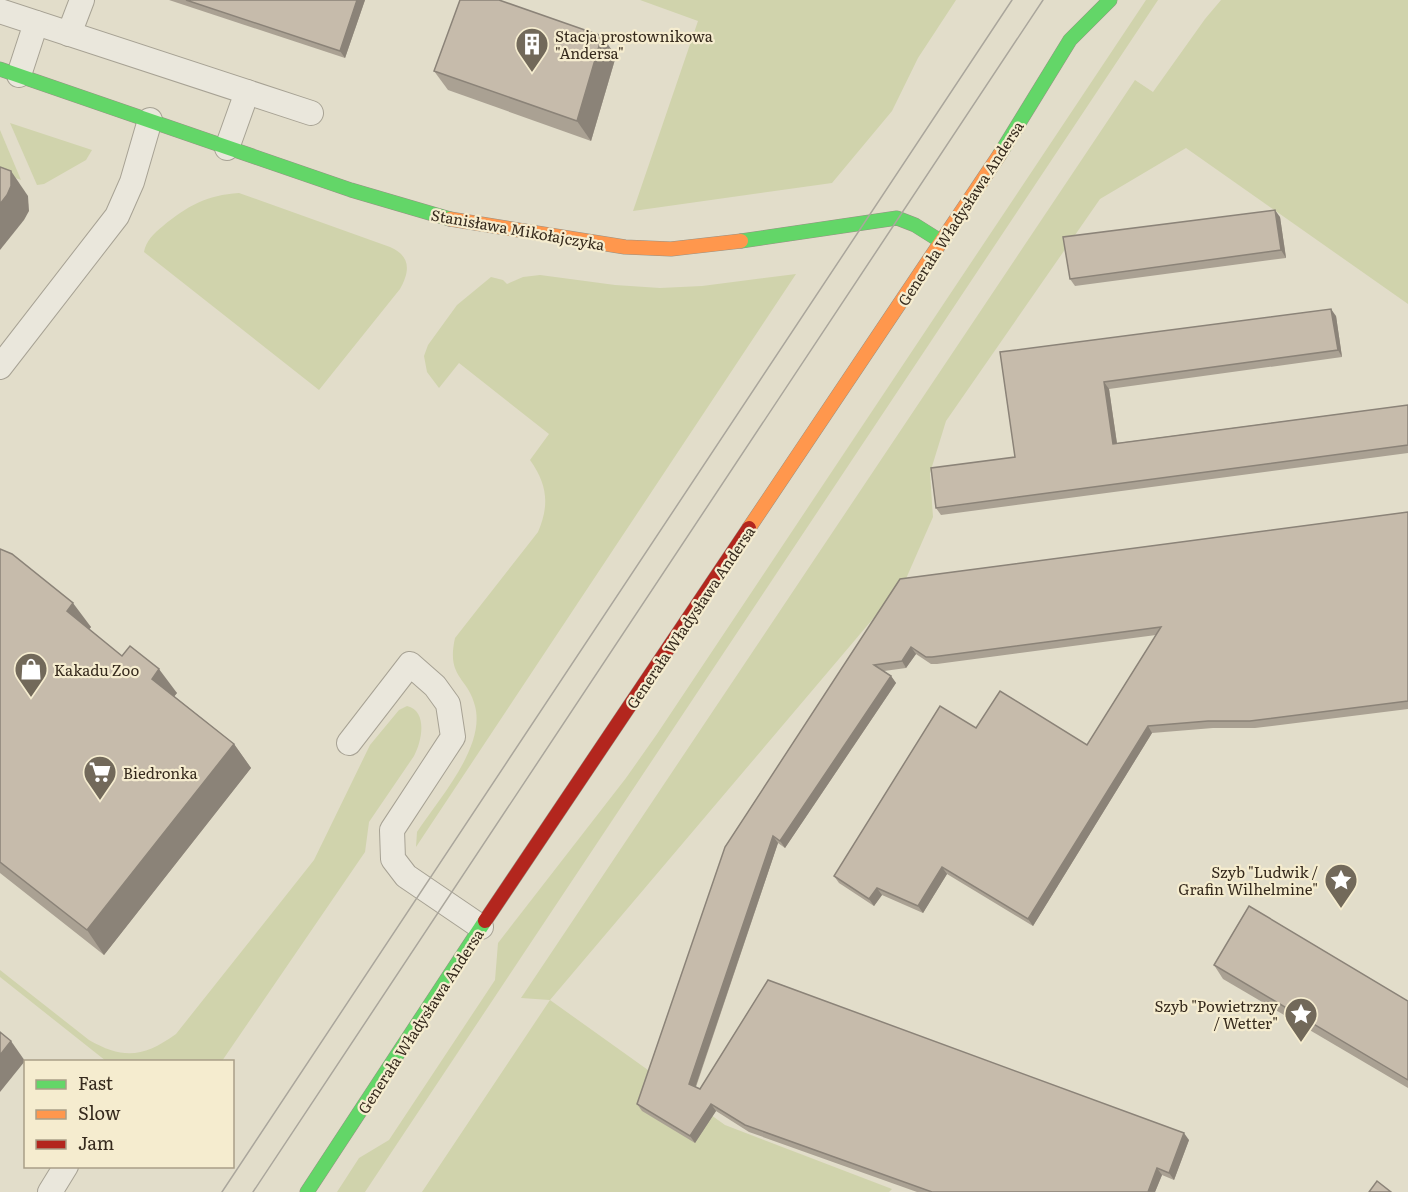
<svg xmlns="http://www.w3.org/2000/svg" width="1408" height="1192" font-family="Literata,serif">
	<rect width="100%" height="100%" fill="#e2ddca"/>
	<g fill="#d0d3ac">
		<path d="M 640,0 L 956,0 L 918,58 L 892,111 L 832,183 L 633,211 L 698,21 Z"/>
		<path d="M 1146,0 L 1158,0 L 365,1192 L 337,1192 L 359,1158 L 389,1140 L 495,980 L 498,943 L 626,778 L 657,734 Z"/>
		<path d="M 1221,0 L 1408,0 L 1408,304 L 1186,148 L 1100,199 L 946,421 L 930,473 L 933,517 L 905,581 L 550,1000 L 725,1125 L 892,1189 L 889,1192 L 422,1192 L 550,1000 L 521,998 L 1135,80 L 1153,92 L 1205,19 Z"/>
		<path d="M 10,123 L 92,150 L 86,160 L 44,184 L 37,185 Z"/>
		<path d="M 0,130 L 21,180 L 0,172 Z"/>
		<path d="M 239,193 L 390,247 C 411,256 410,271 400,289 L 319,390 L 144,252 C 146,241 154,233 163,226 C 187,206 207,195 239,193 Z"/>
		<path d="M 796,274 L 416,847 L 417,832 C 438,800 486,747 475,706 C 468,677 446,678 455,638 L 538,532 C 550,504 547,484 530,460 L 549,434 L 459,363 L 439,388 L 427,372 L 424,356 L 428,345 L 457,305 L 491,277 L 503,280 L 507,284 L 523,277 L 540,275 L 615,285 L 660,288 L 702,286 Z"/>
		<path d="M 407,706 C 428,711 422,741 414,756 L 369,822 L 365,852 L 222,1061 L 106,1061 L 0,977 L 0,970 L 89,1040 C 124,1060 144,1057 176,1034 L 314,860 L 370,745 L 399,710 Z"/>
	</g>
	<g fill="none" stroke-linecap="round" stroke-linejoin="round">
		<defs>
			<g id="lane">
				<path d="M 0,11 L 311,113"/>
				<path d="M 69,34 L 82,0"/>
				<path d="M 19,75 L 36,23"/>
				<path d="M 227,148 L 247,92"/>
				<path d="M 0,367 L 117,216 L 132,182 L 150,120"/>
				<path d="M 349,743 L 410,664 L 435,686 L 448,704 L 453,737 L 392,830 L 393,859 L 406,876 L 481,927"/>
				<path d="M 50,1192 L 66,1166"/>
			</g>
			<g id="fast">
				<path d="M 0,69 L 351,190 L 450,219"/>
				<path d="M 1000,154 L 1070,40 L 1110,0"/>
				<path d="M 741,241 L 897,218 L 915,225 L 942,242"/>
				<path d="M 307,1192 L 485,921"/>
			</g>
			<g id="slow">
				<path d="M 450,219 L 625,247 L 671,249 L 741,241"/>
				<path d="M 749,528 L 1000,154"/>
			</g>
			<path id="jam" d="M 485,921 L 749,528"/>
		</defs>
		<use href="#lane" stroke="#a7a294" stroke-width="26"/>
		<use href="#fast" stroke="#979184" stroke-width="15"/>
		<use href="#slow" stroke="#979184" stroke-width="15"/>
		<use href="#jam" stroke="#979184" stroke-width="15"/>
		<use href="#lane" stroke="#eae7dc" stroke-width="24"/>
		<use href="#fast" stroke="#63d668" stroke-width="14"/>
		<use href="#slow" stroke="#ff974d" stroke-width="14"/>
		<use href="#jam" stroke="#b3261e" stroke-width="14"/>
		<g stroke="#aaa69c" stroke-width="1.5">
			<path d="M 222,1192 L 1012,0"/>
			<path d="M 253,1192 L 1043,0"/>
		</g>
	</g>
	<g fill="#aaa193">
		<path d="M 169,0 L 365,0 L 345,58 Z"/>
		<path d="M 616,56 L 591,141 L 448,90 L 434,71 Z"/>
		<path d="M 1280,217 L 1286,258 L 1075,286 L 1070,279 Z"/>
		<path d="M 1336,316 L 1342,357 L 1109,389 L 1117,443 L 1408,405 L 1408,453 L 941,515 L 936,508 L 1015,457 L 1000,352 Z"/>
		<path d="M 1408,512 L 1408,709 L 1255,728 L 1213,728 L 1152,733 L 1033,926 L 947,874 L 923,913 L 882,895 L 874,906 L 839,883 L 834,876 L 976,728 L 1087,745 L 1156,635 L 937,664 L 931,664 L 916,654 L 906,668 L 884,671 L 891,676 L 896,683 L 785,848 L 778,843 L 696,1087 L 700,1089 L 1189,1140 L 1174,1180 L 1162,1175 L 1155,1192 L 917,1192 L 749,1132 L 716,1111 L 695,1143 L 642,1111 L 637,1104 L 900,579 Z"/>
		<path d="M 0,549 L 91,627 L 89,629 L 122,656 L 177,693 L 174,696 L 234,744 L 251,768 L 104,955 L 0,873 Z"/>
		<path d="M 1214,965 L 1408,1001 L 1408,1088 L 1223,979 Z"/>
	</g>
	<g fill="#8b8378">
		<path d="M 357,0 L 365,0 L 345,58 L 340,51 Z"/>
		<path d="M 602,36 L 616,56 L 591,141 L 577,121 Z"/>
		<path d="M 11,171 L 28,196 L 29,211 L 24,220 L 0,250 L 0,204 Z"/>
		<path d="M 1275,210 L 1280,217 L 1286,258 L 1281,250 Z"/>
		<path d="M 1331,309 L 1336,316 L 1342,357 L 1338,350 Z"/>
		<path d="M 1104,382 L 1109,389 L 1118,451 L 1113,444 Z"/>
		<path d="M 73,603 L 91,627 L 84,636 L 67,611 Z"/>
		<path d="M 911,647 L 916,654 L 906,668 L 902,661 Z"/>
		<path d="M 159,669 L 177,693 L 169,703 L 152,679 Z"/>
		<path d="M 891,676 L 896,683 L 785,848 L 780,841 Z"/>
		<path d="M 1148,726 L 1152,733 L 1033,926 L 1028,919 Z"/>
		<path d="M 234,744 L 251,768 L 104,955 L 87,930 Z"/>
		<path d="M 773,836 L 778,843 L 694,1091 L 689,1084 Z"/>
		<path d="M 942,867 L 947,874 L 923,913 L 918,906 Z"/>
		<path d="M 877,888 L 882,895 L 874,906 L 869,899 Z"/>
		<path d="M 11,1041 L 25,1061 L 0,1092 L 0,1055 Z"/>
		<path d="M 711,1104 L 716,1111 L 695,1143 L 690,1136 Z"/>
		<path d="M 1184,1133 L 1189,1140 L 1174,1180 L 1169,1173 Z"/>
		<path d="M 1157,1168 L 1162,1175 L 1155,1192 L 1148,1192 Z"/>
	</g>
	<g fill="#c6bbab" stroke="#8b8378" stroke-width="1.5">
		<path d="M 186,0 L 357,0 L 340,51 Z"/>
		<path d="M 460,0 L 499,0 L 602,36 L 577,121 L 434,71 Z"/>
		<path d="M 0,167 L 11,171 L 11,186 L 7,195 L 0,204 Z"/>
		<path d="M 1275,210 L 1281,250 L 1070,279 L 1063,237 Z"/>
		<path d="M 1331,309 L 1338,350 L 1104,382 L 1113,444 L 1408,405 L 1408,445 L 936,508 L 931,468 L 1015,457 L 1000,352 Z"/>
		<path d="M 1408,512 L 1408,701 L 1250,721 L 1208,721 L 1148,726 L 1028,919 L 942,867 L 918,906 L 877,888 L 869,899 L 834,876 L 940,706 L 976,728 L 1000,691 L 1087,745 L 1161,627 L 932,657 L 926,657 L 911,647 L 902,661 L 874,665 L 891,676 L 780,841 L 773,836 L 689,1084 L 700,1089 L 768,980 L 1184,1133 L 1169,1173 L 1157,1168 L 1148,1192 L 932,1192 L 745,1125 L 711,1104 L 690,1136 L 637,1104 L 725,847 L 900,579 Z"/>
		<path d="M 0,549 L 12,554 L 73,603 L 67,611 L 122,656 L 130,646 L 159,669 L 152,679 L 234,744 L 87,930 L 0,862 Z"/>
		<path d="M 1249,906 L 1408,1001 L 1408,1080 L 1214,965 Z"/>
		<path d="M 0,1032 L 11,1041 L 0,1055 Z"/>
		<path d="M 1377,1181 L 1391,1192 L 1369,1192 Z"/>
	</g>
	<defs>
		<symbol id="building-pin" viewBox="-11 -11 22 30"><path d="M0 17L-7.5 6A9.5 9.5 0 1 1 7.5 6Z" fill="#72695a" stroke="#f5eccf"/><path d="M-4-6H4V6H1V3H-1V6H-4ZM-2.5-4.3h1.7v1.8h-1.7ZM.8-4.3h1.7v1.8H.8ZM-2.5-1h1.7V.8h-1.7ZM.8-1h1.7V.8H.8Z" fill="#fff"/></symbol>
		<symbol id="shop-pin" viewBox="-11 -11 22 30"><path d="M0 17L-7.5 6A9.5 9.5 0 1 1 7.5 6Z" fill="#72695a" stroke="#f5eccf"/><path d="M-5-2.5h2.3a2.7 3.5 0 0 1 5.4 0H5L5.5 6h-11ZM-1.5-2.5h3a1.5 2.3 0 0 0-3 0Z" fill="#fff"/></symbol>
		<symbol id="supermarket-pin" viewBox="-11 -11 22 30"><path d="M0 17L-7.5 6A9.5 9.5 0 1 1 7.5 6Z" fill="#72695a" stroke="#f5eccf"/><path d="M-6-5.5h2.5l.6 2H6L4.5 2H-2.5L-4.4-4H-6ZM-1.5 3.2a1.3 1.3 0 1 0 .1 0ZM3 3.2a1.3 1.3 0 1 0 .1 0Z" fill="#fff"/></symbol>
		<symbol id="sight-pin" viewBox="-11 -11 22 30"><path d="M0 17L-7.5 6A9.5 9.5 0 1 1 7.5 6Z" fill="#72695a" stroke="#f5eccf"/><path d="M0-6L1.8-2.2L6-1.7L2.9 1.2L3.7 5.4L0 3.3L-3.7 5.4L-2.9 1.2L-6-1.7L-1.8-2.2Z" fill="#fff"/></symbol>
	</defs>
	<g fill-rule="evenodd">
		<use href="#building-pin" x="513" y="25" width="38" height="52"/>
		<use href="#shop-pin" x="12" y="650" width="38" height="52"/>
		<use href="#supermarket-pin" x="81" y="753" width="38" height="52"/>
		<use href="#sight-pin" x="1322" y="861" width="38" height="52"/>
		<use href="#sight-pin" x="1282" y="995" width="38" height="52"/>
	</g>
	<g text-anchor="middle" dominant-baseline="central" stroke-width="4.5" stroke-linejoin="round" paint-order="stroke">
		<g font-size="15" fill="#362a1d" stroke="#f5eccf" text-anchor="start">
			<text x="555" y="35">Stacja prostownikowa<tspan x="555" dy="17">"Andersa"</tspan></text>
			<text x="54" y="669">Kakadu Zoo</text>
			<text x="123" y="772">Biedronka</text>
			<text x="1318" y="871" text-anchor="end">Szyb "Ludwik /<tspan x="1318" dy="17">Grafin Wilhelmine"</tspan></text>
			<text x="1278" y="1005" text-anchor="end">Szyb "Powietrzny<tspan x="1278" dy="17">/ Wetter"</tspan></text>
		</g>
		<g font-size="15" fill="#362a1d" stroke="#f5eccf">
			<text transform="translate(960 213) rotate(-57)">Generała Władysława Andersa</text>
			<text transform="translate(518 229) rotate(10)">Stanisława Mikołajczyka</text>
			<text transform="translate(690 617) rotate(-56)">Generała Władysława Andersa</text>
			<text transform="translate(420 1021) rotate(-57)">Generała Władysława Andersa</text>
		</g>
	</g>
	<rect x="24" y="1060" width="210" height="108" fill="#f5eccf" stroke="#a99e88" stroke-width="1.5"/>
	<rect x="36" y="1080" width="30" height="9" fill="#63d668" stroke="#a99e88" stroke-width="1.5"/>
	<text x="78" y="1090" font-size="18" fill="#362a1d">Fast</text>
	<rect x="36" y="1110" width="30" height="9" fill="#ff974d" stroke="#a99e88" stroke-width="1.5"/>
	<text x="78" y="1120" font-size="18" fill="#362a1d">Slow</text>
	<rect x="36" y="1140" width="30" height="9" fill="#b3261e" stroke="#a99e88" stroke-width="1.5"/>
	<text x="78" y="1150" font-size="18" fill="#362a1d">Jam</text>
</svg>
